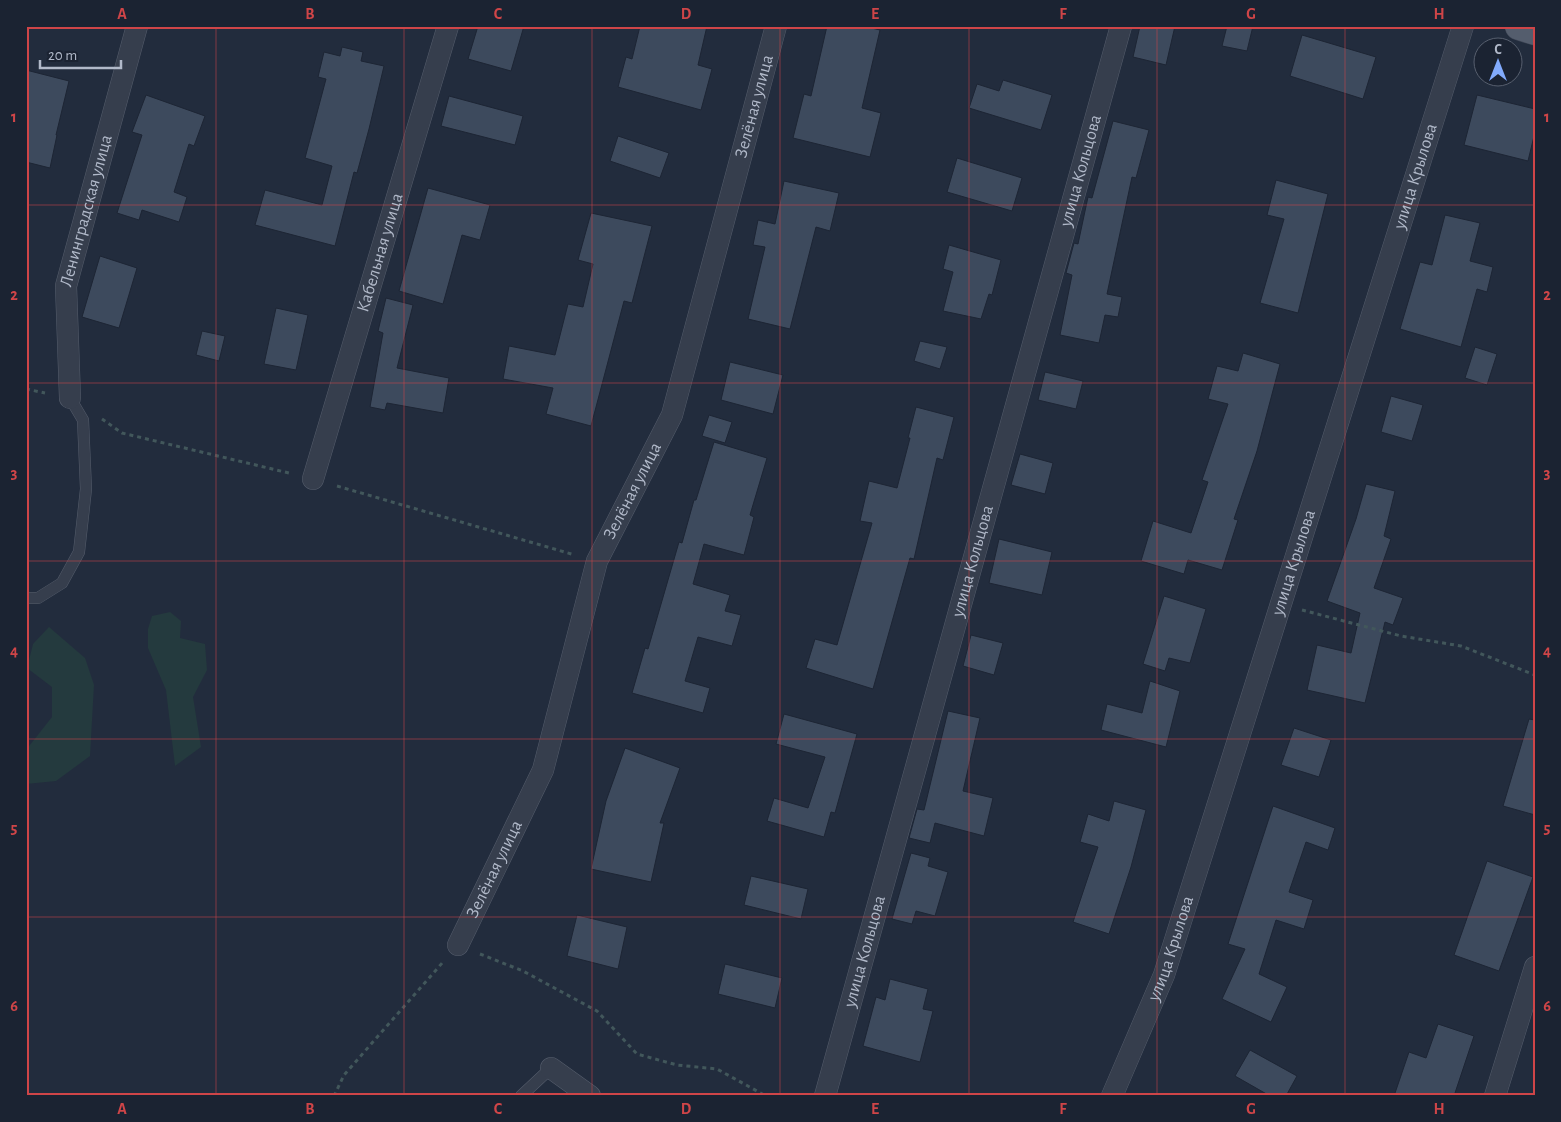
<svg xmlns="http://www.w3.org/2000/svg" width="1561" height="1122" font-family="'Alegreya Sans',sans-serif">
	<rect width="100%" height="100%" fill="#222c3d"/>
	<g fill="#243a3e">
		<path d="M 170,612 L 181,621 L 180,638 L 205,644 L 207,670 L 193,697 L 201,747 L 175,766 L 166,690 L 148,648 L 148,629 L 152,616 Z"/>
		<path d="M 49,627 L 85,658 L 94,685 L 90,756 L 56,781 L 26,784 L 26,750 L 52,717 L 52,687 L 27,668 L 33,644 Z"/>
	</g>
	<g fill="#3d4a5d" stroke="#1d2534">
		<path d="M 478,26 L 524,26 L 511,71 L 468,59 Z"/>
		<path d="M 640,26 L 707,26 L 698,65 L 712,69 L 701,110 L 618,87 L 626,57 L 632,59 Z"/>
		<path d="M 827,26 L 863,26 L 880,30 L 862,108 L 881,113 L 870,157 L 793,138 L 804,94 L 811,96 Z"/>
		<path d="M 1140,26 L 1175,26 L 1166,65 L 1133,57 Z"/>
		<path d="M 1227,26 L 1253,26 L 1247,51 L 1222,46 Z"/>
		<path d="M 1302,35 L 1376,57 L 1363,99 L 1290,76 Z"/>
		<path d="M 342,47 L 363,52 L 361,61 L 384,66 L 369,129 L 357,173 L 354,172 L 335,246 L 255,225 L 265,190 L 322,205 L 332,166 L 305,158 L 326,79 L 318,77 L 324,52 L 340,56 Z"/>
		<path d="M 26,70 L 69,81 L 56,135 L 57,135 L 50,168 L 26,162 Z"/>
		<path d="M 1003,80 L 1052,95 L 1041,130 L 969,108 L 977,84 L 999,91 Z"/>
		<path d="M 146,95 L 205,116 L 194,146 L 189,144 L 174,192 L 187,197 L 179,222 L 142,210 L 139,220 L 117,213 L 142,135 L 132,132 Z"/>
		<path d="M 1477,95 L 1535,109 L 1535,132 L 1528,161 L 1464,145 Z"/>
		<path d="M 449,96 L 523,116 L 515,145 L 441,126 Z"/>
		<path d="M 1113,121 L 1149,130 L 1136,178 L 1132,177 L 1107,294 L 1122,297 L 1118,317 L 1105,315 L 1099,343 L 1060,335 L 1072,275 L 1066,273 L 1074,243 L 1078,244 L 1088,197 L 1092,198 Z"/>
		<path d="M 618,136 L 669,153 L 660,178 L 610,161 Z"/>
		<path d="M 957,158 L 1022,178 L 1012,211 L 947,192 Z"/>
		<path d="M 1276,180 L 1328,194 L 1298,313 L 1260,303 L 1284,219 L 1267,215 Z"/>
		<path d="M 784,181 L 839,193 L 830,231 L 816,227 L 790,329 L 748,319 L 765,247 L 753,245 L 758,220 L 775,224 Z"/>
		<path d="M 428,188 L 490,205 L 480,240 L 462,235 L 443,304 L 399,291 Z"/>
		<path d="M 591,213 L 652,226 L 632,303 L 624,301 L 591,426 L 546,414 L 553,388 L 503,379 L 509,346 L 555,355 L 568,304 L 583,307 L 593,264 L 578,260 Z"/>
		<path d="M 1445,215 L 1480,223 L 1470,261 L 1493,267 L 1487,292 L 1477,289 L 1461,347 L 1400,329 L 1420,262 L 1432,265 Z"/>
		<path d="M 949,245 L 1001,260 L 992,295 L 989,294 L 981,319 L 943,311 L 953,272 L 943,269 Z"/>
		<path d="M 100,256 L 137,268 L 119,328 L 82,317 Z"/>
		<path d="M 386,298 L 413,305 L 397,368 L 449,378 L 443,413 L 387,403 L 385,410 L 370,407 L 383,333 L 378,331 Z"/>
		<path d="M 276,308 L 308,315 L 296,370 L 264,364 Z"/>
		<path d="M 202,331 L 225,336 L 219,361 L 196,355 Z"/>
		<path d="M 920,341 L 947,347 L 940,369 L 914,361 Z"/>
		<path d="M 1475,347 L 1497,354 L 1487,385 L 1465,378 Z"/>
		<path d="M 1243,353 L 1280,364 L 1257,451 L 1234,519 L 1238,520 L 1222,570 L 1188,560 L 1184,574 L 1141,561 L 1153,521 L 1191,533 L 1208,482 L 1202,480 L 1228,404 L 1208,399 L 1217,366 L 1238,371 Z"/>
		<path d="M 730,362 L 783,375 L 773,414 L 721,400 Z"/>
		<path d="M 1045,372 L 1083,381 L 1076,409 L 1038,400 Z"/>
		<path d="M 1391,396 L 1423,405 L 1412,441 L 1381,432 Z"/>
		<path d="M 916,407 L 954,417 L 943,460 L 937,458 L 914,559 L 910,558 L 873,689 L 806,668 L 815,639 L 837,645 L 872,523 L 860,521 L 869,481 L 897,488 L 910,438 L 908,438 Z"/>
		<path d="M 709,415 L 732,422 L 725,443 L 702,436 Z"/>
		<path d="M 714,442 L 767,458 L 750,515 L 754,517 L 744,555 L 704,544 L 693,584 L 730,595 L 725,611 L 741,615 L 732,646 L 698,637 L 685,681 L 710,688 L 703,713 L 632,693 L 645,648 L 648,649 L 679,542 L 682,543 L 694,500 L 696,500 Z"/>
		<path d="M 1020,454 L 1053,463 L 1045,494 L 1011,485 Z"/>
		<path d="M 1366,484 L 1395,491 L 1384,536 L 1391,539 L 1374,588 L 1403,598 L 1393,625 L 1385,622 L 1365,703 L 1307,690 L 1317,645 L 1351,653 L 1360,613 L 1327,601 L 1356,519 Z"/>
		<path d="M 999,539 L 1052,552 L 1042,595 L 989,583 Z"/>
		<path d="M 1164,596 L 1206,609 L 1190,663 L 1169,658 L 1165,671 L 1143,664 Z"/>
		<path d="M 971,635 L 1003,643 L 994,675 L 963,666 Z"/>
		<path d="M 1150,681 L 1180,691 L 1166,747 L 1101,730 L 1107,704 L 1142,713 Z"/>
		<path d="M 948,711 L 980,718 L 963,791 L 993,798 L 984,836 L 935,823 L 930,843 L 909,838 L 917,809 L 924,810 Z"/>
		<path d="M 784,714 L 857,734 L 835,813 L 831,812 L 824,837 L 767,821 L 774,798 L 808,808 L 825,757 L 776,744 Z"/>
		<path d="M 1529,719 L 1535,720 L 1535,815 L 1503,806 Z"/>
		<path d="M 1294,728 L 1331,740 L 1319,777 L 1281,765 Z"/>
		<path d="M 625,748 L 680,768 L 660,823 L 664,823 L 651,882 L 591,869 L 606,801 Z"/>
		<path d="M 1114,801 L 1146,810 L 1131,867 L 1109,934 L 1073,922 L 1098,847 L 1080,842 L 1088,814 L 1109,821 Z"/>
		<path d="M 1273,806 L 1335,828 L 1328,850 L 1306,842 L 1289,892 L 1313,900 L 1304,929 L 1276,920 L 1259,974 L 1287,987 L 1271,1022 L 1222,999 L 1245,949 L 1228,944 Z"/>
		<path d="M 911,853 L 930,858 L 928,866 L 948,872 L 935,916 L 916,911 L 912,924 L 892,919 Z"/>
		<path d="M 1487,861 L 1533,877 L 1499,971 L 1454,955 Z"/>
		<path d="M 751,876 L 808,889 L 801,919 L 744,905 Z"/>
		<path d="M 577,915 L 627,927 L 618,969 L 567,956 Z"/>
		<path d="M 725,964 L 782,978 L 775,1008 L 718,994 Z"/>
		<path d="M 890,979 L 928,989 L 923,1009 L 933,1011 L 920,1062 L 863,1046 L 876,997 L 885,1000 Z"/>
		<path d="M 1438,1024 L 1474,1036 L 1454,1096 L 1394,1096 L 1409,1052 L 1426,1058 Z"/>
		<path d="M 1250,1050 L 1297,1076 L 1286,1096 L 1270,1096 L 1235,1076 Z"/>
	</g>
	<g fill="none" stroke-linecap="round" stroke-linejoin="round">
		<defs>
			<g id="service">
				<path d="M 26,598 L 38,598 L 62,583 L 79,552 L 86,489 L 83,420 L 70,398"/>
				<path d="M 521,1096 L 551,1068"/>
			</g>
			<g id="minor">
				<path id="s1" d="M 70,398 L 66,286 L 137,26"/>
				<path id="s2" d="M 313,479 L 448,26"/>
				<path id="s3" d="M 458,945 L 543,770 L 597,561 L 672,415 L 776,26"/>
				<path d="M 551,1068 L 590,1096"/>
				<path id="s4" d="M 825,1096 L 1121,26"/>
				<path id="s5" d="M 1112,1096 L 1164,975 L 1463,26"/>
				<path d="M 1495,1096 L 1535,967"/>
			</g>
			<path id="primary" d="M 1519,26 L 1535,31"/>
		</defs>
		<use href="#service" stroke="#545c6b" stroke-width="12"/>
		<use href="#minor" stroke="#545c6b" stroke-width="22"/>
		<use href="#primary" stroke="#3f4756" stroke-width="29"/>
		<g stroke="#42575b" stroke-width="3" stroke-dasharray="4 4" stroke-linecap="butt">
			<path d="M 26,389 L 45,393"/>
			<path d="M 102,419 L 122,433 L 289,473"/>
			<path d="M 337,486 L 575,555"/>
			<path d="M 1302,610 L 1401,636 L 1461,646 L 1535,675"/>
			<path d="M 480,954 L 523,971 L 597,1011 L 637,1054 L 677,1065 L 717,1069 L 766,1096"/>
			<path d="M 334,1096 L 344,1075 L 443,962"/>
		</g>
		<use href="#service" stroke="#363e4d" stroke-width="11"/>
		<use href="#minor" stroke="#363e4d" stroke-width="21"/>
		<use href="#primary" stroke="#545d6d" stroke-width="28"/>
	</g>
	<path fill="none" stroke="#cf4548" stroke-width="1" stroke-opacity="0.55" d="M 216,26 L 216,1096M 404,26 L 404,1096M 592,26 L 592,1096M 780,26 L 780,1096M 969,26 L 969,1096M 1157,26 L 1157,1096M 1345,26 L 1345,1096M 26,205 L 1535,205M 26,383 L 1535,383M 26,561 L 1535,561M 26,739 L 1535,739M 26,917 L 1535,917"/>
	<g text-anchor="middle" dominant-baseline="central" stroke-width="4.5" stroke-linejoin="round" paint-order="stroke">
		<g font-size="18" fill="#b1b9c9" stroke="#1b2332">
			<text stroke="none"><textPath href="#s3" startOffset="894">Зелёная улица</textPath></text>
			<text stroke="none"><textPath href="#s4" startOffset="960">улица Кольцова</textPath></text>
			<text stroke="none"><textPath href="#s5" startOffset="969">улица Крылова</textPath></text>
			<text stroke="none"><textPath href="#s1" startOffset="190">Ленинградская улица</textPath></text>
			<text stroke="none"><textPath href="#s2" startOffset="236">Кабельная улица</textPath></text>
			<text stroke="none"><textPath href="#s3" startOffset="489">Зелёная улица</textPath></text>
			<text stroke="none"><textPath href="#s4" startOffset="555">улица Кольцова</textPath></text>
			<text stroke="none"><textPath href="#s5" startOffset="564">улица Крылова</textPath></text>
			<text stroke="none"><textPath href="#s3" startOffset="84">Зелёная улица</textPath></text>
			<text stroke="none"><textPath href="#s5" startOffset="159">улица Крылова</textPath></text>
			<text stroke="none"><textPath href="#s4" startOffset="150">улица Кольцова</textPath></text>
		</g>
	</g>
	<rect width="1561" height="1122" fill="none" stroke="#1b2332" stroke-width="55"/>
	<g transform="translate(1498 62)"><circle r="24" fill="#1b2332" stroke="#575f6e"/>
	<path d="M0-4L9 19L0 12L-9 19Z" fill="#82abfd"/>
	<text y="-8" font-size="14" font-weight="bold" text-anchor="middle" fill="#b1b9c9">С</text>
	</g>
	<path d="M40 60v8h81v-8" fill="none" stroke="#b1b9c9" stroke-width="2.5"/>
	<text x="48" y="60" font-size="15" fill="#b1b9c9" stroke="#1b2332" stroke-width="4" paint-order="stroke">20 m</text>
	<rect x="28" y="28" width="1506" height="1066" fill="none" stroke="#cf4548" stroke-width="2"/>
	<g font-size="16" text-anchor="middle" font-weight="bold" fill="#cf4548">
		<text x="122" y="19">A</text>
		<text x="310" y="19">B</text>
		<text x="498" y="19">C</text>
		<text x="686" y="19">D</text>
		<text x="875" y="19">E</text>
		<text x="1063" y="19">F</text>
		<text x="1251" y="19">G</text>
		<text x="1439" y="19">H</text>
		<text x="14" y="122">1</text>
		<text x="1547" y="122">1</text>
		<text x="14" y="300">2</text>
		<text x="1547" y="300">2</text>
		<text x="14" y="478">3</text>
		<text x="1547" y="478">3</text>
		<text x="14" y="656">4</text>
		<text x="1547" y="656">4</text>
		<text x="14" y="833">5</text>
		<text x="1547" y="833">5</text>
		<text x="14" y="1011">6</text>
		<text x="1547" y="1011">6</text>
		<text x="122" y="1114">A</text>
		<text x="310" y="1114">B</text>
		<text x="498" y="1114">C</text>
		<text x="686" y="1114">D</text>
		<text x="875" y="1114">E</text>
		<text x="1063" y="1114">F</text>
		<text x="1251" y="1114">G</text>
		<text x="1439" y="1114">H</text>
	</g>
</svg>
